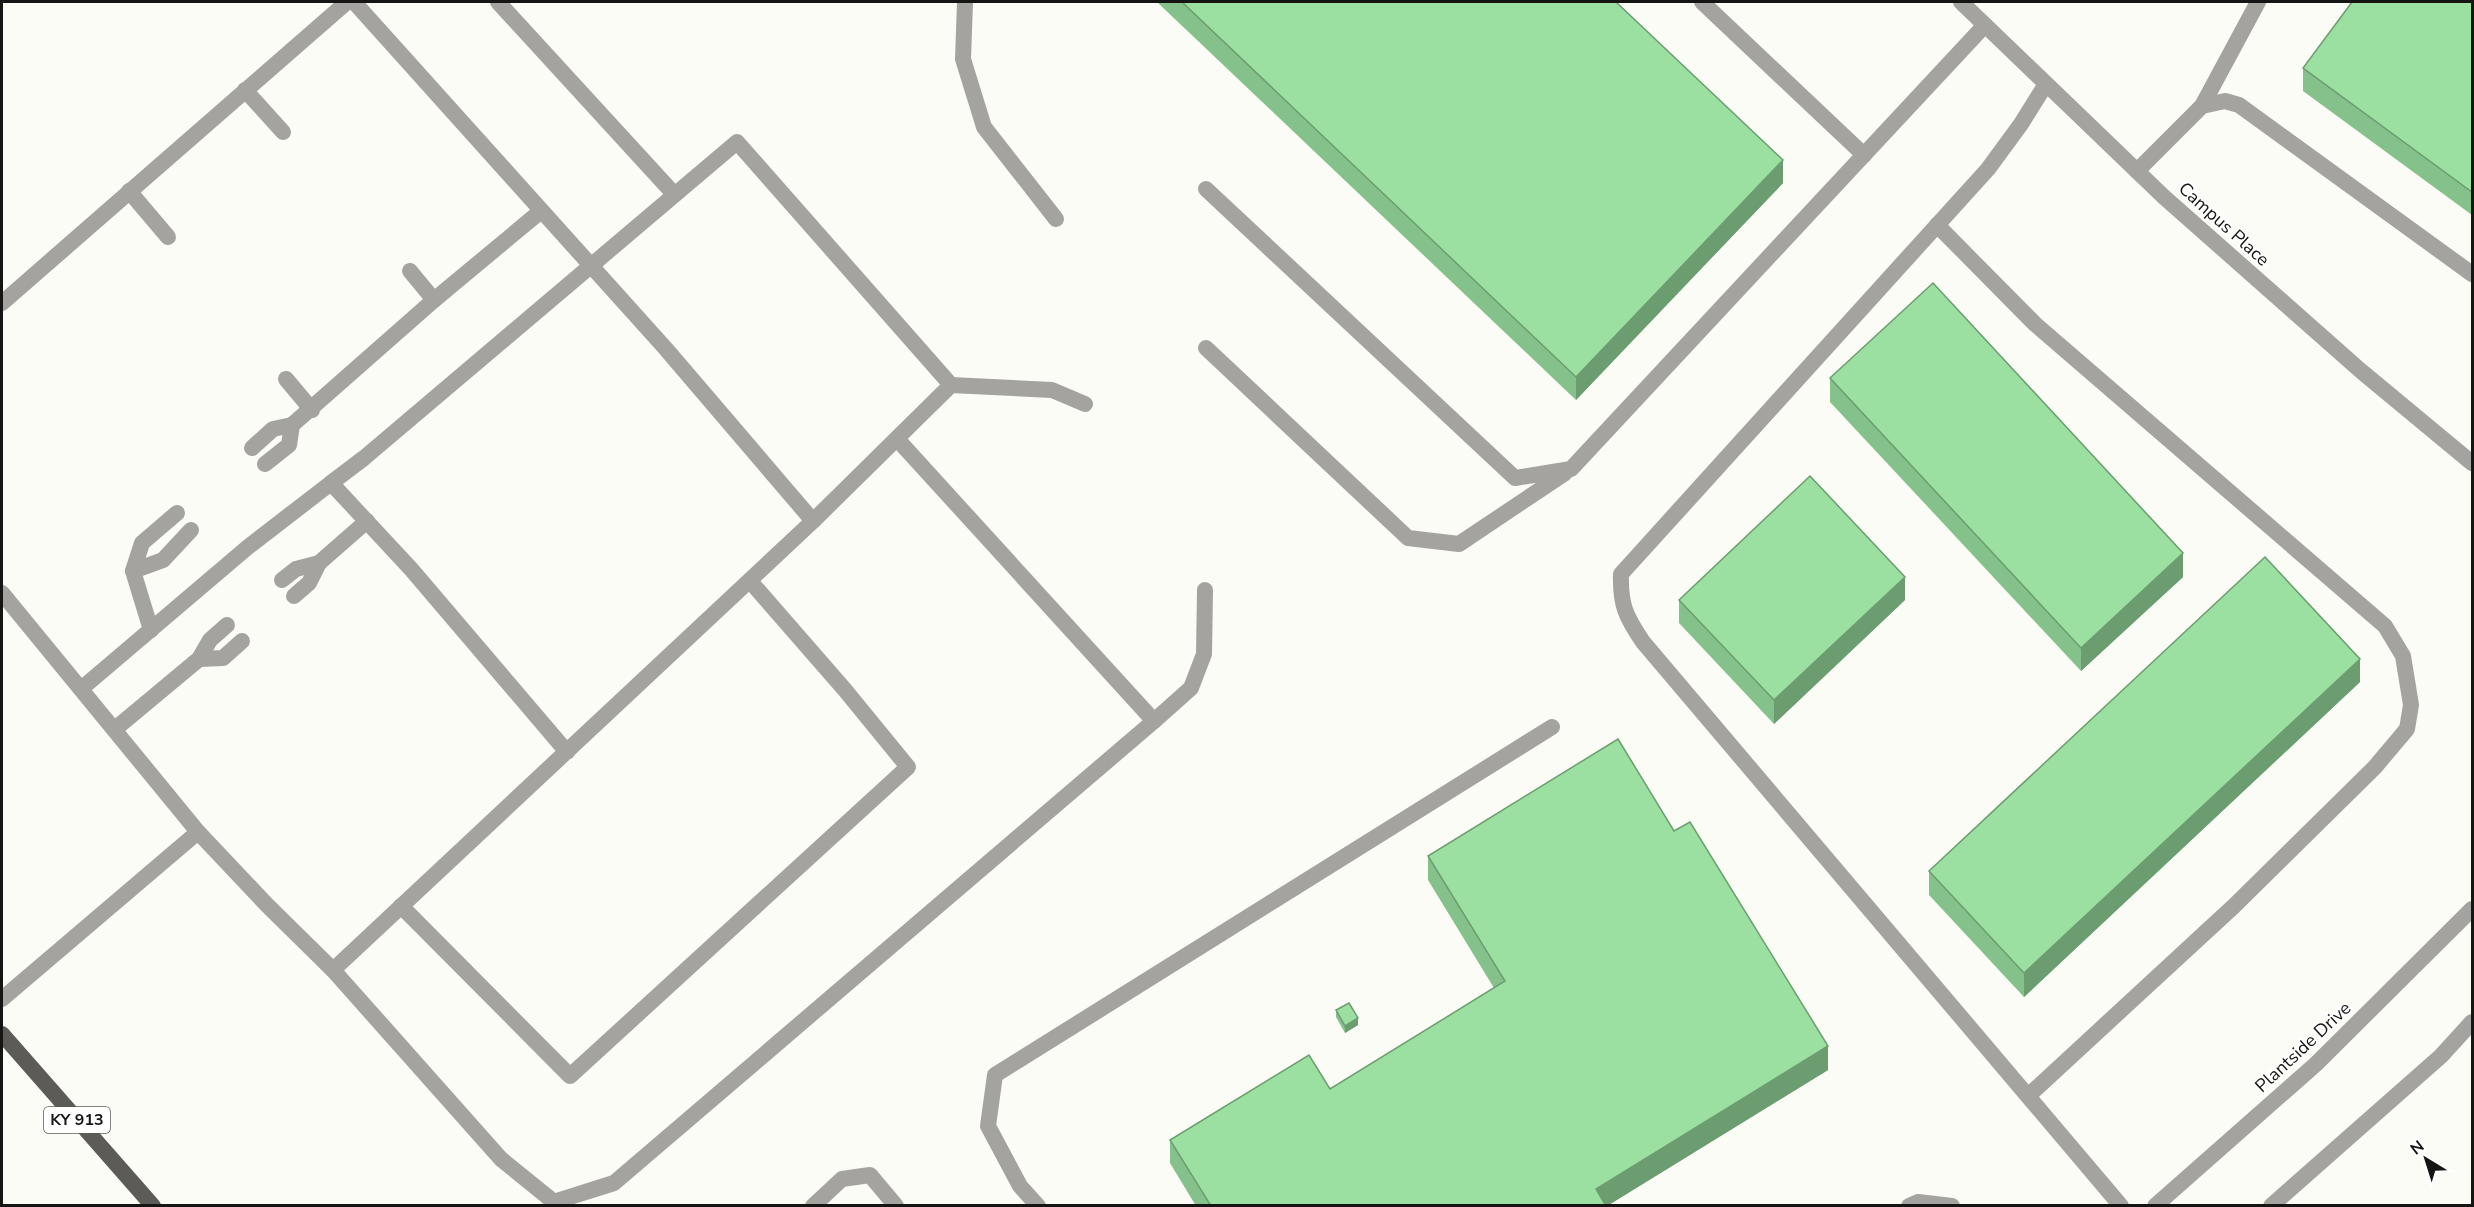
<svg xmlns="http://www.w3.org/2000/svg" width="2474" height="1207" font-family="'Nunito Sans',sans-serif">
	<rect width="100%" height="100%" fill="#fbfcf5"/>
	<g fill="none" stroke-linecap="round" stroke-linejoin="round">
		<g stroke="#a4a3a0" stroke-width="16">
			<path d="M 354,2 L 666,349 L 813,521"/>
			<path d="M 498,2 L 674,194"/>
			<path d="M 965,2 L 963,59 L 984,127 L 1056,219"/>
			<path d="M 1702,2 L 1864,155"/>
			<path d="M 2046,84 L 2021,124 L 1988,169 L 1621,574 C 1620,605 1626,617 1643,642 L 2121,1206"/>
			<path d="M 245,90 L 283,132"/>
			<path d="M 2202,106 L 2258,2"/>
			<path d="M 2137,171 L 2202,106 L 2225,101 L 2239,105 L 2472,274"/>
			<path d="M 1206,189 L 1515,478 L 1571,469 L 1985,25"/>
			<path d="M 129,191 L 168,237"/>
			<path d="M 1937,225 L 2035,324 L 2385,626 L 2403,656 L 2411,705 L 2407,729 L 2375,767 L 2234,906 L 2028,1096"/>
			<path d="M 410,271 L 434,300"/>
			<path d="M 2,303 L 347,2"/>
			<path d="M 1206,348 L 1408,538 L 1459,544 L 1565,473"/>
			<path d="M 286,379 L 312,410"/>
			<path d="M 951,385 L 1052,390 L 1085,404"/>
			<path d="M 252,448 L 273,429 L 292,425"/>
			<path d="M 265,464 L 289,445 L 292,425 L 434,300 L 541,211"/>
			<path d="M 133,571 L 142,543 L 177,513"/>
			<path d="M 282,580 L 296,569 L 319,563 L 367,521"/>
			<path d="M 2,593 L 198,832 L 2,999"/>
			<path d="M 294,596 L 309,583 L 319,563"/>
			<path d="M 151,630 L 133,571 L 163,560 L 191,530"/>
			<path d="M 199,659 L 223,658 L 242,641"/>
			<path d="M 81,689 L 248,547 L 331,483"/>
			<path d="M 1154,721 L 1191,688 L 1204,654 L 1205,590"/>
			<path d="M 115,729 L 199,659 L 210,640 L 227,625"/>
			<path d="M 198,832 L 267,905 L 333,970 L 501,1159 L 554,1202"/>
			<path d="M 401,906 L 570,1076 L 908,767 L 845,690 L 750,581"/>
			<path d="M 333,970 L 813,521 L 951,385 L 737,142 L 364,458 L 331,483 L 411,569 L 567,752"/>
			<path d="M 554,1206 L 554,1202 L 614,1183 L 1154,721 L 898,440"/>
			<path d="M 813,1206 L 842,1179 L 870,1175 L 896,1206"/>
			<path d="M 1038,1206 L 1020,1186 L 988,1126 L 995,1075 L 1552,727"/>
			<path d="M 1909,1206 L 1918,1202 L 1952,1206"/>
		</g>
		<path stroke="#a4a3a0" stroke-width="16" d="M 1961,2 L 2164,197 L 2361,371 L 2472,463"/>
		<g stroke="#a4a3a0" stroke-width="16">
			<path d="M 2155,1206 L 2316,1064 L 2472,909"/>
			<path d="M 2271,1206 L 2441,1056 L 2472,1022"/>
		</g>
		<path stroke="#5d5b57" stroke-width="16" d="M 2,1034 L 153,1206"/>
	</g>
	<g fill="#85c18a">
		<path d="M 1157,2 L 1616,2 L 1783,183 L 1576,400 Z"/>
		<path d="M 2472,2 L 2472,215 L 2303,91 L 2303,68 Z"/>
		<path d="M 1830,378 L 2183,577 L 2081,671 L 1830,402 Z"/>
		<path d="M 1679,600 L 1905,600 L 1774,724 L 1679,623 Z"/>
		<path d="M 2360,682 L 2024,997 L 1929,895 L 1929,871 Z"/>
		<path d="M 1674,831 L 1828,1070 L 1607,1206 L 1196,1206 L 1170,1163 L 1170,1140 L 1330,1089 L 1494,988 L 1428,880 L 1428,856 Z"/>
		<path d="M 1336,1010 L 1358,1025 L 1345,1033 L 1336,1017 Z"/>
	</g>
	<g fill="#6c9d71">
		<path d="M 1783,160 L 1783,183 L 1576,400 L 1576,377 Z"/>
		<path d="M 2183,553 L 2183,577 L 2081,671 L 2081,648 Z"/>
		<path d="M 1905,577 L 1905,600 L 1774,724 L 1774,700 Z"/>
		<path d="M 2360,659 L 2360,682 L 2024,997 L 2024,973 Z"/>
		<path d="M 1358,1018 L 1358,1025 L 1345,1033 L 1345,1026 Z"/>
		<path d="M 1828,1046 L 1828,1070 L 1607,1206 L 1596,1206 L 1596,1189 Z"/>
	</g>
	<g fill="#9be0a1" stroke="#6c9d71" stroke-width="1.5">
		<path d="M 1182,2 L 1616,2 L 1783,160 L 1576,377 Z"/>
		<path d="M 2352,2 L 2472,2 L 2472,192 L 2303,68 Z"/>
		<path d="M 1933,283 L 2183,553 L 2081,648 L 1830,378 Z"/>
		<path d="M 1810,476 L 1905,577 L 1774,700 L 1679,600 Z"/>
		<path d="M 2265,557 L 2360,659 L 2024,973 L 1929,871 Z"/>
		<path d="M 1618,739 L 1674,831 L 1690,822 L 1828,1046 L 1596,1189 L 1606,1206 L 1211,1206 L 1170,1140 L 1309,1055 L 1330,1089 L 1505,981 L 1428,856 Z"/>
		<path d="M 1349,1003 L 1358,1018 L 1345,1026 L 1336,1010 Z"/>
	</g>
	<g text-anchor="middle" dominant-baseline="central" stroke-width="4.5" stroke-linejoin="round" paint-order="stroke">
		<rect fill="#fff" stroke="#5b5b5a" stroke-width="1.5" x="44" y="1107" width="66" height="26" rx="4.5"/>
		<g font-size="16" font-weight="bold" fill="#151513">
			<text x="77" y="1120">KY 913</text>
		</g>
		<g font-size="18" fill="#151513" stroke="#fff">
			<text transform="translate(2224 224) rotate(42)">Campus Place</text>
			<text transform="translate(2303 1047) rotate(-43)">Plantside Drive</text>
		</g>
	</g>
	<rect width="2474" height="1207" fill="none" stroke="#151513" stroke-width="6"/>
	<g transform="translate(2426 1159) rotate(322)" stroke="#ffffff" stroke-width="4.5" paint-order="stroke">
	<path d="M0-4.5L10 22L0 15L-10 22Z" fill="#151513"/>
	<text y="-9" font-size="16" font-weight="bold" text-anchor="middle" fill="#151513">N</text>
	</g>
</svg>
